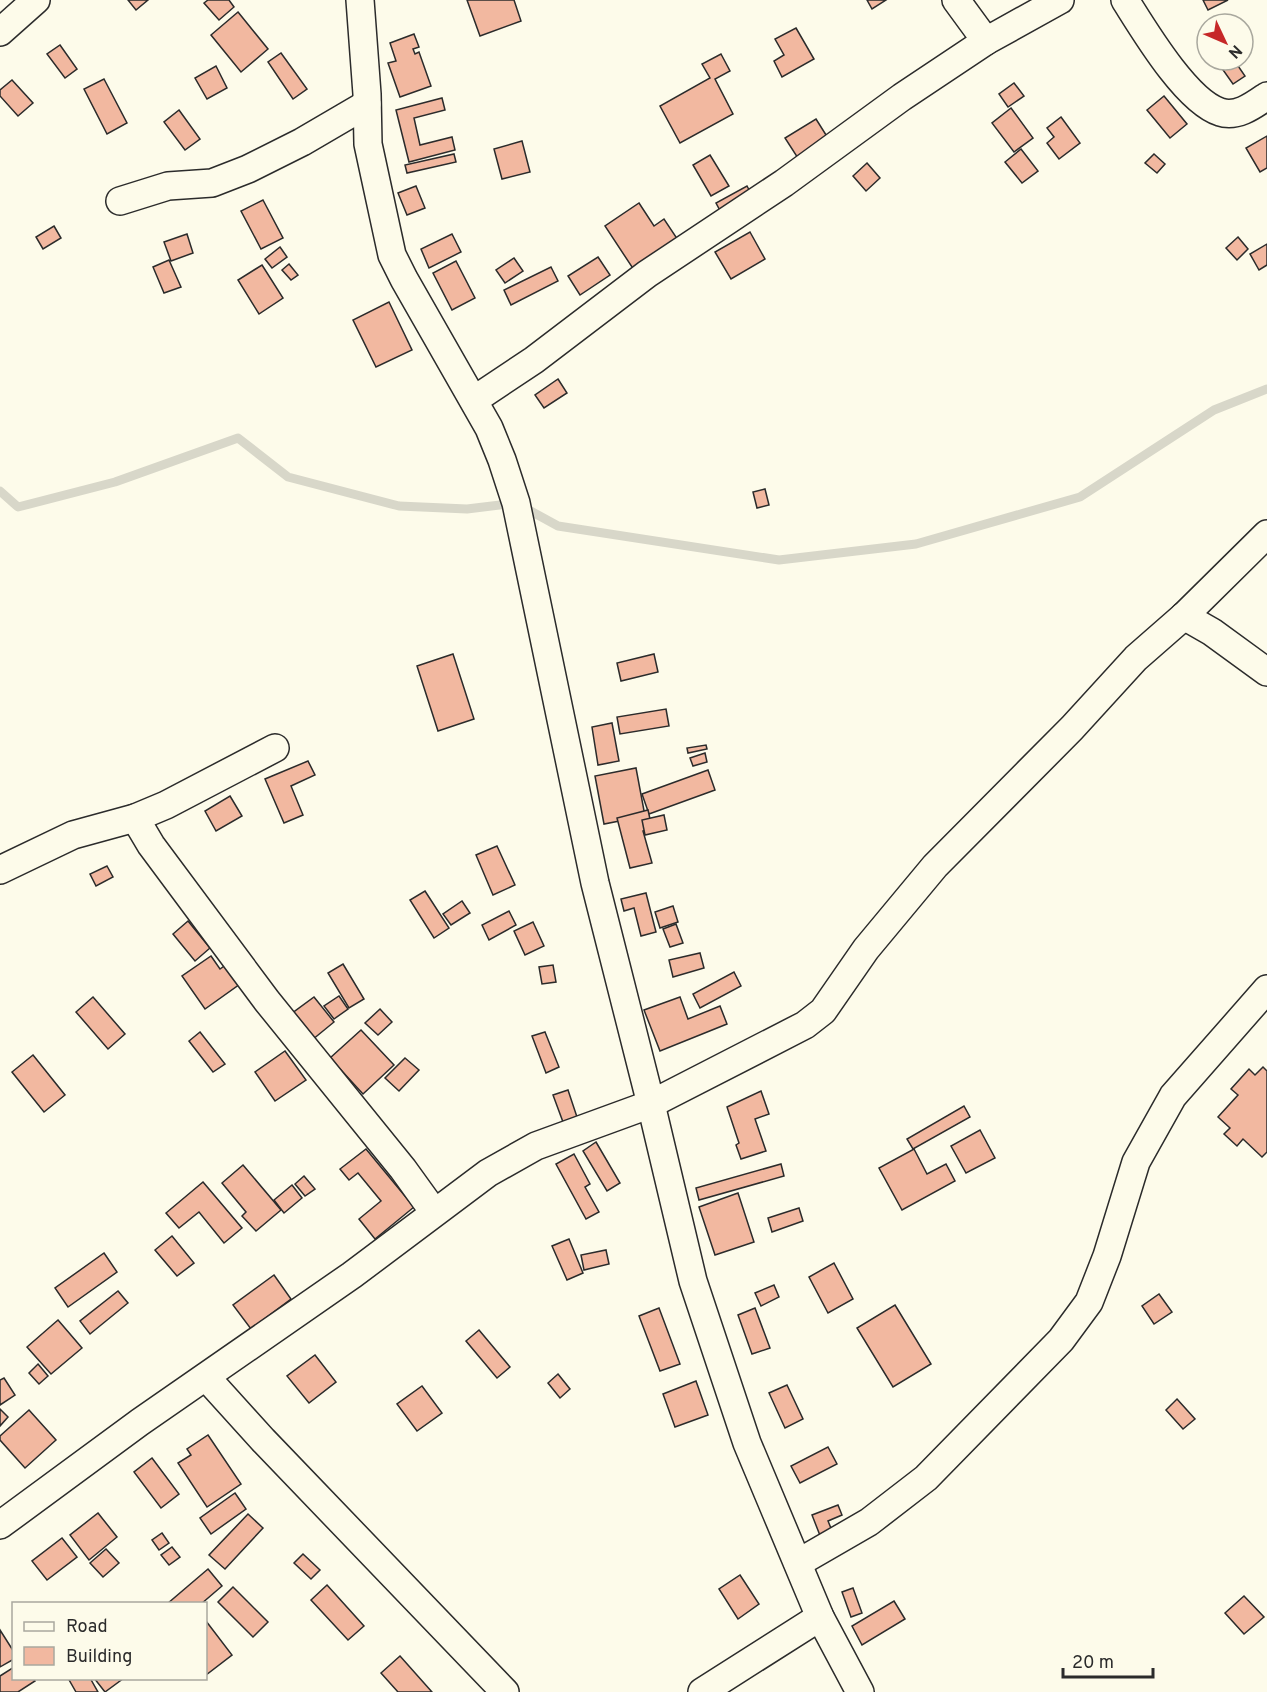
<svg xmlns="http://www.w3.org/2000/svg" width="1267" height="1692" font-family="Overpass,sans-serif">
	<rect width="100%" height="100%" fill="#fdfbea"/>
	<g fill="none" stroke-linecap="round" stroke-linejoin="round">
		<path stroke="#d8d7c9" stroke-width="9" d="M 0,491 L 18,507 L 115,482 L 238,438 L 288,477 L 399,506 L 467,509 L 516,503 L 558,526 L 779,560 L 916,544 L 1080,497 L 1214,410 L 1267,389"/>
	</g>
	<g fill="#f2b8a0" stroke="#2b2b2b" stroke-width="1.5">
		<path d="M 128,0 L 148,0 L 136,10 Z"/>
		<path d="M 208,0 L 229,0 L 234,7 L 219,20 L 204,3 Z"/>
		<path d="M 467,0 L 514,0 L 521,21 L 480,36 Z"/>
		<path d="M 867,0 L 886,0 L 872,9 Z"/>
		<path d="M 1203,0 L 1228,0 L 1208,10 Z"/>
		<path d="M 238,12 L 268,49 L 241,72 L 211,35 Z"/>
		<path d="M 796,28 L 814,59 L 782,77 L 774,61 L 784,55 L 775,39 Z"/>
		<path d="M 414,34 L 419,47 L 413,49 L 415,54 L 419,52 L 431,86 L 400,97 L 388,63 L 396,61 L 390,43 Z"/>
		<path d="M 60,45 L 77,69 L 65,78 L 47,54 Z"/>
		<path d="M 281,53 L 307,89 L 293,99 L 268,62 Z"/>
		<path d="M 721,54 L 730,71 L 715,79 L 733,114 L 680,143 L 660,106 L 710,78 L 702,64 Z"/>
		<path d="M 1216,60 L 1234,60 L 1245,76 L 1233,84 Z"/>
		<path d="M 216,66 L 227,88 L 207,99 L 195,78 Z"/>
		<path d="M 104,79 L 127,123 L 107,134 L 84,89 Z"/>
		<path d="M 12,80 L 33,103 L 18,116 L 0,96 L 0,90 Z"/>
		<path d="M 1014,83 L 1024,96 L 1008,107 L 999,94 Z"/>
		<path d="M 1164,96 L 1187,124 L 1170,138 L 1147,110 Z"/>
		<path d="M 442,98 L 445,110 L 414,118 L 420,145 L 452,137 L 455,150 L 409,162 L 396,110 Z"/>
		<path d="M 1011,108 L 1033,138 L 1014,152 L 992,123 Z"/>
		<path d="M 179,110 L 200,139 L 185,150 L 164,122 Z"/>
		<path d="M 1061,117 L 1080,143 L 1059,159 L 1047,143 L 1054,137 L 1047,128 Z"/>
		<path d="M 816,119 L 833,146 L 803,166 L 785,138 Z"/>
		<path d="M 1267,136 L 1267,168 L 1260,172 L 1246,148 Z"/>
		<path d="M 522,141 L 530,172 L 502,179 L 494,149 Z"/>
		<path d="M 1021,149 L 1038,171 L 1022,183 L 1005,162 Z"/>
		<path d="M 454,154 L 456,162 L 407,173 L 405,165 Z"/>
		<path d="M 1154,154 L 1165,164 L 1157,173 L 1145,163 Z"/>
		<path d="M 710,155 L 729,186 L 711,196 L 693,165 Z"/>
		<path d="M 867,163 L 880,178 L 866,191 L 853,176 Z"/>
		<path d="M 416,186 L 425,208 L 407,215 L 398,193 Z"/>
		<path d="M 747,186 L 754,199 L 723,216 L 716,203 Z"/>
		<path d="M 263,200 L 283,238 L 261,249 L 241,211 Z"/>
		<path d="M 639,203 L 654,226 L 664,219 L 678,240 L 634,270 L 605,226 Z"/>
		<path d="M 54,226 L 61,238 L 43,249 L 36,237 Z"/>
		<path d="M 750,232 L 765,259 L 731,279 L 715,252 Z"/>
		<path d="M 187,234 L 193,253 L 171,261 L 164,242 Z"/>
		<path d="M 452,234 L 461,252 L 429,268 L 421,249 Z"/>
		<path d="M 1238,237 L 1248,249 L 1237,260 L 1226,248 Z"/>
		<path d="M 1267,244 L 1267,265 L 1259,270 L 1250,254 Z"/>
		<path d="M 280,247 L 287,257 L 272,268 L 265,259 Z"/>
		<path d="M 598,257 L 610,275 L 580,295 L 568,276 Z"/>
		<path d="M 514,258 L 523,271 L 505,283 L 496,270 Z"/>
		<path d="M 169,260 L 181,287 L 164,293 L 153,267 Z"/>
		<path d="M 456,261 L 475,298 L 452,310 L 433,273 Z"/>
		<path d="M 289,264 L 298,275 L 291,280 L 282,270 Z"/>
		<path d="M 262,265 L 283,298 L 259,314 L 238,280 Z"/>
		<path d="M 551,267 L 558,281 L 511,305 L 504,290 Z"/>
		<path d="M 389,302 L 412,350 L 376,367 L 353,320 Z"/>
		<path d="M 558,379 L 567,393 L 544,408 L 535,395 Z"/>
		<path d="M 765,489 L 769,505 L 757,508 L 753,492 Z"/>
		<path d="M 453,654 L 474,719 L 438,731 L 417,666 Z"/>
		<path d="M 654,654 L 658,672 L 621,681 L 617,663 Z"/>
		<path d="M 666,709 L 669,726 L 620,734 L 617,717 Z"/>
		<path d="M 612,723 L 619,761 L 598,765 L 592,727 Z"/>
		<path d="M 706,745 L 707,749 L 688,753 L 687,748 Z"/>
		<path d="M 705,753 L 707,762 L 693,766 L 690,758 Z"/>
		<path d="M 308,761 L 315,775 L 291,786 L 303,815 L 284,823 L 265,779 Z"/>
		<path d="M 636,768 L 645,816 L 604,824 L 595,776 Z"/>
		<path d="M 708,770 L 715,790 L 649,814 L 642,794 Z"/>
		<path d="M 230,796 L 242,816 L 216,831 L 205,811 Z"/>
		<path d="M 648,810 L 652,828 L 643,831 L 652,863 L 630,868 L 617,818 Z"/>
		<path d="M 664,815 L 667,830 L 645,835 L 642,820 Z"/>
		<path d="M 497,846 L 515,885 L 493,895 L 476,855 Z"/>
		<path d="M 107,866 L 113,877 L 96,886 L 90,874 Z"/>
		<path d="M 425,891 L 449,928 L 434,938 L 410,900 Z"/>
		<path d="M 646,893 L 656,932 L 641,936 L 634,908 L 624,911 L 621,899 Z"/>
		<path d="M 462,901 L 470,913 L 451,925 L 443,914 Z"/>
		<path d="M 673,906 L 678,922 L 660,928 L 655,912 Z"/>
		<path d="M 509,911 L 516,925 L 489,940 L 482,925 Z"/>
		<path d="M 188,921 L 210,948 L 195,961 L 173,934 Z"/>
		<path d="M 533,922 L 544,946 L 525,955 L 514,931 Z"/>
		<path d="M 676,924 L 683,943 L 670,947 L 663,929 Z"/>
		<path d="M 700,953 L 704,968 L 673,977 L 669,960 Z"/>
		<path d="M 211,956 L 220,969 L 227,964 L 240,984 L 205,1009 L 182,976 Z"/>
		<path d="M 343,964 L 364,999 L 349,1008 L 328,973 Z"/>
		<path d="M 553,965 L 556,982 L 542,984 L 539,967 Z"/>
		<path d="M 734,972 L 741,986 L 700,1008 L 693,994 Z"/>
		<path d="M 339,996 L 348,1009 L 334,1019 L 324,1006 Z"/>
		<path d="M 93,997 L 125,1034 L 108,1049 L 76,1012 Z"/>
		<path d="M 314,997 L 334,1022 L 312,1040 L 291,1014 Z"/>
		<path d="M 680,997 L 688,1019 L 720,1006 L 727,1024 L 660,1051 L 644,1010 Z"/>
		<path d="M 380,1009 L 392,1022 L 378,1035 L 365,1023 Z"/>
		<path d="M 361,1030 L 394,1065 L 363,1094 L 330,1058 Z"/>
		<path d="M 200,1032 L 225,1064 L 213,1072 L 189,1041 Z"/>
		<path d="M 545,1032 L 559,1067 L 546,1073 L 532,1036 Z"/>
		<path d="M 285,1051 L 306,1080 L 275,1101 L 255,1072 Z"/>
		<path d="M 33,1055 L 65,1095 L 44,1112 L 12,1072 Z"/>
		<path d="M 405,1058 L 419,1070 L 399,1091 L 385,1078 Z"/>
		<path d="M 1263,1067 L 1267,1071 L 1267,1152 L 1262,1157 L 1243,1139 L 1237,1146 L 1224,1134 L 1230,1128 L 1218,1117 L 1238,1095 L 1231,1089 L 1249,1069 L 1255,1075 Z"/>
		<path d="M 568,1090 L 577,1117 L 563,1122 L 553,1095 Z"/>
		<path d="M 761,1091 L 769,1114 L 755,1119 L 766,1151 L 741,1159 L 736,1145 L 739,1143 L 727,1107 Z"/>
		<path d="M 964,1106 L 970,1117 L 913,1149 L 907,1139 Z"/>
		<path d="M 980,1130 L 995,1158 L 966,1173 L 951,1146 Z"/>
		<path d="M 596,1142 L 620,1183 L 607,1191 L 583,1151 Z"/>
		<path d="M 366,1149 L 414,1207 L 375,1239 L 359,1219 L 381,1201 L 358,1173 L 349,1180 L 340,1169 Z"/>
		<path d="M 914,1149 L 927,1174 L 946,1164 L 955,1181 L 902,1210 L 879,1168 Z"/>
		<path d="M 574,1154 L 590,1184 L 585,1187 L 599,1212 L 586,1219 L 556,1164 Z"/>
		<path d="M 781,1164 L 784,1176 L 699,1200 L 696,1188 Z"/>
		<path d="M 243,1165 L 281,1210 L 256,1231 L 242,1216 L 246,1212 L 222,1183 Z"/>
		<path d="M 304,1176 L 315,1189 L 305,1196 L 295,1184 Z"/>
		<path d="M 203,1182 L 242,1228 L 224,1243 L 199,1212 L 179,1228 L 166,1213 Z"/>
		<path d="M 292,1185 L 302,1198 L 284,1213 L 274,1200 Z"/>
		<path d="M 738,1193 L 754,1242 L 715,1255 L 699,1207 Z"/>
		<path d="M 799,1208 L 803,1221 L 772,1232 L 768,1218 Z"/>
		<path d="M 172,1236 L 194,1263 L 177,1276 L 155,1250 Z"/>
		<path d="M 569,1239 L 583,1273 L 567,1280 L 552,1246 Z"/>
		<path d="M 606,1250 L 609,1264 L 584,1270 L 581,1255 Z"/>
		<path d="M 104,1253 L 117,1272 L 68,1307 L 55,1288 Z"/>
		<path d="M 834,1263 L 853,1299 L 828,1313 L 809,1277 Z"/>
		<path d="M 274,1275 L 291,1299 L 251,1329 L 233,1305 Z"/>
		<path d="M 774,1285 L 779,1297 L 761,1306 L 755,1293 Z"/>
		<path d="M 118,1291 L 128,1303 L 90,1334 L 80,1321 Z"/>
		<path d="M 1159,1294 L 1172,1312 L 1154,1324 L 1142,1306 Z"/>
		<path d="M 895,1305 L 931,1364 L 893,1387 L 857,1328 Z"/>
		<path d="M 659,1308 L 680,1364 L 660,1371 L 639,1316 Z"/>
		<path d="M 755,1308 L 770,1348 L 752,1354 L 738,1315 Z"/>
		<path d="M 58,1320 L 82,1348 L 51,1374 L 27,1347 Z"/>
		<path d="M 479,1330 L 510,1367 L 497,1378 L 466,1341 Z"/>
		<path d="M 315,1355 L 336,1382 L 309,1403 L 287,1376 Z"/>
		<path d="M 38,1364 L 48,1376 L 39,1384 L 29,1373 Z"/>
		<path d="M 558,1374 L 570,1389 L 560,1398 L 548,1383 Z"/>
		<path d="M 4,1378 L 15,1395 L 0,1405 L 0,1380 Z"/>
		<path d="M 696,1381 L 708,1415 L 675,1427 L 663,1394 Z"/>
		<path d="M 787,1385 L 803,1419 L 785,1428 L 769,1393 Z"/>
		<path d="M 422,1386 L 442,1413 L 417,1431 L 397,1404 Z"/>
		<path d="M 1177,1399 L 1195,1419 L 1183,1429 L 1166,1410 Z"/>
		<path d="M 0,1409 L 8,1417 L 0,1426 Z"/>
		<path d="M 29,1410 L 56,1440 L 25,1468 L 0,1440 L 0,1436 Z"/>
		<path d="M 208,1435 L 241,1484 L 207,1507 L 178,1463 L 191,1455 L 187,1449 Z"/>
		<path d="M 828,1447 L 837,1464 L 800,1483 L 791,1466 Z"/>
		<path d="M 152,1458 L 179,1494 L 161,1508 L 134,1472 Z"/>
		<path d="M 235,1493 L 246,1509 L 211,1534 L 200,1518 Z"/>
		<path d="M 838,1505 L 842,1515 L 828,1521 L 833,1533 L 821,1538 L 812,1515 Z"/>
		<path d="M 98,1513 L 117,1537 L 89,1560 L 70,1535 Z"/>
		<path d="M 248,1514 L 263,1528 L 225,1569 L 209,1555 Z"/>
		<path d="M 162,1533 L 169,1543 L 159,1550 L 152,1540 Z"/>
		<path d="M 62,1538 L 77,1557 L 47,1580 L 32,1561 Z"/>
		<path d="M 172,1547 L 180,1557 L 169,1565 L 161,1555 Z"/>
		<path d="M 106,1549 L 119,1563 L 103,1577 L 90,1563 Z"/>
		<path d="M 303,1554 L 320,1570 L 311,1579 L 294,1563 Z"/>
		<path d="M 208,1569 L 222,1586 L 201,1604 L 167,1604 Z"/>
		<path d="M 740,1575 L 759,1604 L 738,1619 L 719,1589 Z"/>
		<path d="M 327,1585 L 364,1626 L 348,1640 L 311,1600 Z"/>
		<path d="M 233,1587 L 268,1622 L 253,1637 L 218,1602 Z"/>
		<path d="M 853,1588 L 862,1613 L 851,1617 L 842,1592 Z"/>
		<path d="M 1244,1596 L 1264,1617 L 1244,1634 L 1225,1613 Z"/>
		<path d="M 894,1601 L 905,1619 L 862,1645 L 852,1626 Z"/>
		<path d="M 206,1621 L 232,1655 L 206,1675 Z"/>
		<path d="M 0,1630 L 14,1652 L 14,1659 L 0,1667 Z"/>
		<path d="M 400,1656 L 432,1692 L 398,1692 L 381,1673 Z"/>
		<path d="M 14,1667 L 14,1678 L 33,1678 L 35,1681 L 18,1692 L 0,1692 L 0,1676 Z"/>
		<path d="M 68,1678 L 90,1678 L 98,1692 L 76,1692 Z"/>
		<path d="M 94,1678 L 124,1678 L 105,1692 Z"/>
	</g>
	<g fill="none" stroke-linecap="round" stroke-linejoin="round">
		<defs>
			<g id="street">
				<path d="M 360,0 L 367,94 L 368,144 L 392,255 L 404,279 L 489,428 L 502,460 L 516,503 L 595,883 L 651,1104 L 693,1281 L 747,1443 L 820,1617 L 860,1692"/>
				<path d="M 956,0 L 986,41"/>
				<path d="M 1125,0 C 1144,30 1186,101 1220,112 C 1237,118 1254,105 1267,96"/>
				<path d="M 0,32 L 36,0"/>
				<path d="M 120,201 L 168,186 L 212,183 L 248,169 L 302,142 L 367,104"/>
				<path d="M 474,400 L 534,360 L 647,274 L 784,183 L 902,97 L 986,41 L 1060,0"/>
				<path d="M 1184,616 L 1212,632 L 1267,672"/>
				<path d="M 135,818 L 151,845 L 267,1001 L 403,1169 L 434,1212"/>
				<path d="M 0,870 L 73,835 L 135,818 L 166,805 L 275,748"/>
				<path d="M 206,1377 L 263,1440 L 505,1692"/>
				<path d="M 0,1525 L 140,1422 L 352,1275 L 488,1173 L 536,1146 L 651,1104 L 805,1025 L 823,1011 L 866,949 L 935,866 L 1072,728 L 1136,658 L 1184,616 L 1267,534"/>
				<path d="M 798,1563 L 869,1522 L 926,1478 L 1061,1340 L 1089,1302 L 1107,1256 L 1136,1162 L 1173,1096 L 1267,989"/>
				<path d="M 702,1692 L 820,1617"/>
			</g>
		</defs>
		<use href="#street" stroke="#2b2b2b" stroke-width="30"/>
		<use href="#street" stroke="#fdfbea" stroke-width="27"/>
	</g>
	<rect x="12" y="1602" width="195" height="78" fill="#fdfbea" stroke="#a9a89e" stroke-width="1.5"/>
	<rect x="24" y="1622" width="30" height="9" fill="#fdfbea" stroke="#a9a89e" stroke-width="1.5"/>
	<text x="66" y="1632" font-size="18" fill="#2b2b2b">Road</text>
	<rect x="24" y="1647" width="30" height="18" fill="#f2b8a0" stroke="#a9a89e" stroke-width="1.5"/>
	<text x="66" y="1662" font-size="18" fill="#2b2b2b">Building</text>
	<g transform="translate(1225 42) rotate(134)"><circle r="28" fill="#fdfbea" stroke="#a9a89e" stroke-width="1.5"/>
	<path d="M0-4.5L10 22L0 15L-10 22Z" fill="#c62828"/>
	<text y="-9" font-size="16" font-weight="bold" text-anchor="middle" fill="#2b2b2b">N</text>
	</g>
	<path d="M1063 1668v9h90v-9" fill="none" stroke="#2b2b2b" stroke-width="3"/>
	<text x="1072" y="1668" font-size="18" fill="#2b2b2b" stroke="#fdfbea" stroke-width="4.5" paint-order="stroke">20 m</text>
</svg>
